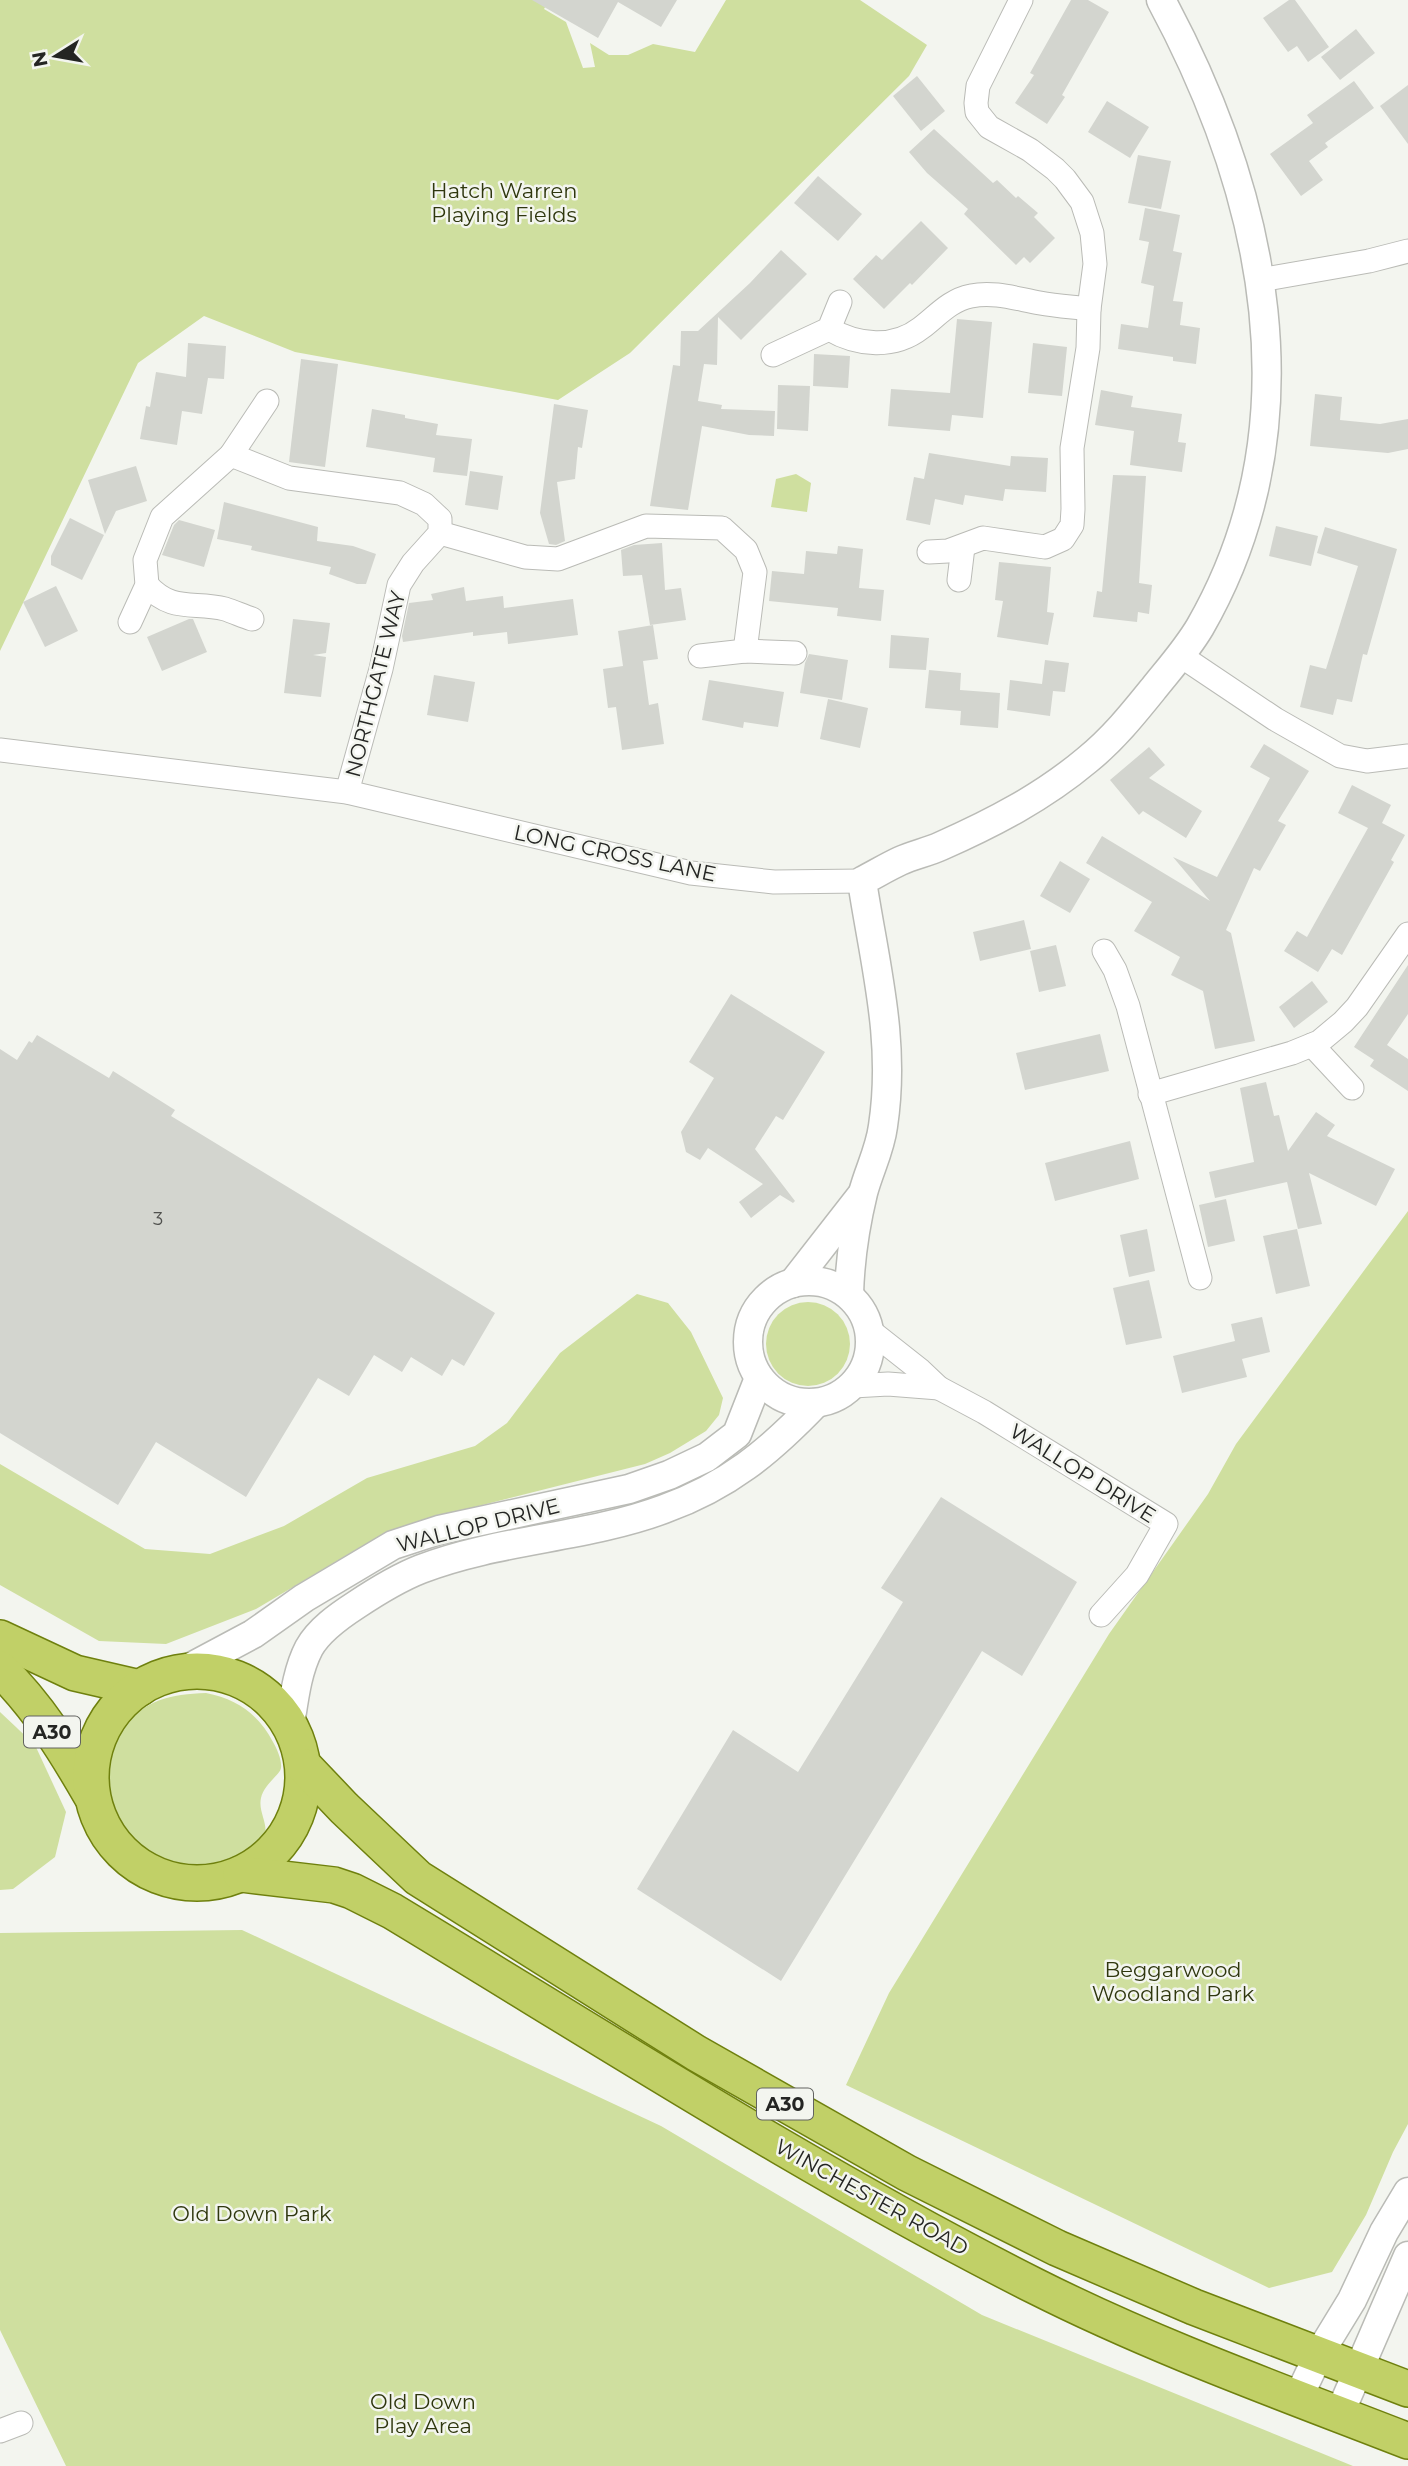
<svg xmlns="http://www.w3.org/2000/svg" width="1408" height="2466" font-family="Montserrat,sans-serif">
	<rect width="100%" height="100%" fill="#f3f5ef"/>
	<g fill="#cfdf9f">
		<path d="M 0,0 L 549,0 L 544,9 L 566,22 L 583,68 L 595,67 L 590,43 L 609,55 L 628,55 L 653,44 L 695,52 L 726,0 L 860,0 L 927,45 L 909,76 L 630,353 L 558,400 L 295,352 L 204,316 L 138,363 L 0,651 Z"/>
		<path d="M 796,474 L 811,483 L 807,512 L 771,507 L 776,479 Z"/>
		<path d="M 1408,1211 L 1408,2124 L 1393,2152 L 1366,2215 L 1332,2272 L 1269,2288 L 846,2085 L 889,1993 L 1109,1634 L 1208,1494 L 1236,1444 Z"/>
		<path d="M 637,1294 L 668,1303 L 691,1332 L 723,1398 L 719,1415 L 706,1431 L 670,1453 L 645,1464 L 431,1518 L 364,1545 L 256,1609 L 166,1644 L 99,1641 L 0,1585 L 0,1464 L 145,1549 L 210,1554 L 284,1526 L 367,1478 L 475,1446 L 507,1423 L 560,1353 Z"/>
		<circle cx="808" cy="1344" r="42"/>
		<path d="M 206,1693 C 237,1699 258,1714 273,1742 C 277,1749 282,1760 281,1768 C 280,1775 264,1784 261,1798 C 258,1811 268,1823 265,1835 C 256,1846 246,1856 233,1863 C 150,1908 68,1802 122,1729 C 143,1700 171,1694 206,1693 Z"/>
		<path d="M 0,1712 L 35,1745 L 66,1812 L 55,1857 L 13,1889 L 0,1890 Z"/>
		<path d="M 242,1930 L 661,2126 L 982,2315 L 1353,2466 L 66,2466 L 0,2330 L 0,1933 Z"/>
	</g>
	<g fill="#d3d5cf">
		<path d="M 532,0 L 677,0 L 661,27 L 618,2 L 598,38 Z"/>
		<path d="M 1071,0 L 1088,0 L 1109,12 L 1062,95 L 1065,97 L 1047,124 L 1015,103 L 1034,75 L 1030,73 Z"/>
		<path d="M 1289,0 L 1295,0 L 1329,47 L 1308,62 L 1297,46 L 1288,52 L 1263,18 Z"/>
		<path d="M 1356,29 L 1375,53 L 1340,80 L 1321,57 Z"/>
		<path d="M 917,76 L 945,111 L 921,131 L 893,96 Z"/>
		<path d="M 1354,81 L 1374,108 L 1325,143 L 1328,147 L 1309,161 L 1323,180 L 1301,196 L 1270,154 L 1313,123 L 1307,115 Z"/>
		<path d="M 1408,85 L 1408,144 L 1380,106 Z"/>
		<path d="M 1107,101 L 1149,127 L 1130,158 L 1088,132 Z"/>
		<path d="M 934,129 L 993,183 L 997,180 L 1016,198 L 1018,196 L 1038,213 L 1034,217 L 1055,238 L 1030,263 L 1024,257 L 1016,265 L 964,214 L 968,209 L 927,173 L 909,152 Z"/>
		<path d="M 1138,155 L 1171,161 L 1161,209 L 1128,203 Z"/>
		<path d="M 818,176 L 862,214 L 838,241 L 794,203 Z"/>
		<path d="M 1145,208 L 1180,215 L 1173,251 L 1182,253 L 1173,301 L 1183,302 L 1180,325 L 1200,328 L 1196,364 L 1173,361 L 1173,357 L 1118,349 L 1121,324 L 1148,328 L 1154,286 L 1141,283 L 1149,242 L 1139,240 Z"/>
		<path d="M 921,221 L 948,248 L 912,285 L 910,283 L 884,309 L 853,279 L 876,255 L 882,260 Z"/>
		<path d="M 781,250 L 807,274 L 741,340 L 718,317 L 717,365 L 704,364 L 698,401 L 722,405 L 721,409 L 775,411 L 774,436 L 749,435 L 702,426 L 688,510 L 650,506 L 673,365 L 680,366 L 681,331 L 698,331 L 750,283 Z"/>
		<path d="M 957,319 L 992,322 L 983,418 L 952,415 L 950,431 L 888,426 L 891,389 L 950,393 Z"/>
		<path d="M 188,343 L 226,346 L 224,379 L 208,378 L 202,414 L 182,411 L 177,445 L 140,439 L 146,406 L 150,407 L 156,372 L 186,377 Z"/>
		<path d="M 1033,343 L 1067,347 L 1062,396 L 1028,393 Z"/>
		<path d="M 814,354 L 850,356 L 848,388 L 813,386 Z"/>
		<path d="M 301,359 L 338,364 L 325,467 L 289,462 Z"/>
		<path d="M 778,385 L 810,386 L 808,431 L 777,429 Z"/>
		<path d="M 1101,390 L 1133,396 L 1131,407 L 1182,414 L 1178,442 L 1186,443 L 1182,472 L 1130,465 L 1134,431 L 1095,425 Z"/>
		<path d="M 1315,394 L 1342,397 L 1340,420 L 1380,424 L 1408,419 L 1408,449 L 1388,453 L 1310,446 Z"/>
		<path d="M 554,404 L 588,410 L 582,448 L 578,447 L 575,479 L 557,482 L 565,541 L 556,545 L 549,544 L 540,513 Z"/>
		<path d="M 372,409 L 405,415 L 405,418 L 438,424 L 436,435 L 472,439 L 467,476 L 433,472 L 435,458 L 366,447 Z"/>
		<path d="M 929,453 L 1010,466 L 1011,456 L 1048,458 L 1046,492 L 1005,489 L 1003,501 L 965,495 L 963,505 L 935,499 L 930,525 L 906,520 L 914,477 L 924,479 Z"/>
		<path d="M 136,466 L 147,501 L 116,511 L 105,534 L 88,480 Z"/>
		<path d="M 470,471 L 503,476 L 498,510 L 465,505 Z"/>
		<path d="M 1113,475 L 1146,476 L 1139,583 L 1152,585 L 1149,614 L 1138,612 L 1137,622 L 1093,617 L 1097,591 L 1102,592 Z"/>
		<path d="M 224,502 L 318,527 L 317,541 L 353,546 L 376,554 L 366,584 L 357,584 L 329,574 L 331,567 L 251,550 L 252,546 L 217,539 Z"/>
		<path d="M 70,518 L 104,535 L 82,580 L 51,565 L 51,556 Z"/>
		<path d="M 179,520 L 215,530 L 204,567 L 162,555 L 174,525 Z"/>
		<path d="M 1276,526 L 1318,536 L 1311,566 L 1269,556 Z"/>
		<path d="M 1325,527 L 1397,549 L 1367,655 L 1363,654 L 1352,702 L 1337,699 L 1333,715 L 1300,707 L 1310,665 L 1326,669 L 1358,566 L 1317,553 Z"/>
		<path d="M 662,543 L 665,590 L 681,588 L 686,620 L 650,625 L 642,575 L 623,576 L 621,550 L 634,545 Z"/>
		<path d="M 838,546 L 863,549 L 859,588 L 884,590 L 881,621 L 837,616 L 838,608 L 769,601 L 772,571 L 804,574 L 806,551 L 837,554 Z"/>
		<path d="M 999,562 L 1051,567 L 1047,612 L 1054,613 L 1048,645 L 997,637 L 1003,601 L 995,600 Z"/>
		<path d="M 56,586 L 78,631 L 45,647 L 23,602 Z"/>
		<path d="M 464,587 L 466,601 L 503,596 L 504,608 L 573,599 L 578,635 L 508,644 L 507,632 L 473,636 L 473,632 L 403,642 L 402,636 L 409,603 L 433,600 L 431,594 Z"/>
		<path d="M 189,619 L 193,619 L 207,652 L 162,671 L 147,637 Z"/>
		<path d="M 293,619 L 330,623 L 326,653 L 313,655 L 326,657 L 321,697 L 284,693 Z"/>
		<path d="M 653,625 L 658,659 L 643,661 L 649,705 L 658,703 L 664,744 L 622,750 L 616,707 L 608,708 L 603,669 L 623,666 L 618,631 Z"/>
		<path d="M 891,635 L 929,638 L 926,670 L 889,668 Z"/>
		<path d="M 809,654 L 848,660 L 842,700 L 800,693 L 805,663 Z"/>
		<path d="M 1045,660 L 1069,663 L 1065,692 L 1053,691 L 1050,716 L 1007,710 L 1010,680 L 1042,684 Z"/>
		<path d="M 929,670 L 961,673 L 960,690 L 1000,693 L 998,728 L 960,725 L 961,711 L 925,708 Z"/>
		<path d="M 434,675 L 475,682 L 468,722 L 427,715 Z"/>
		<path d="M 709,680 L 784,692 L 778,727 L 744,722 L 743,728 L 702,720 Z"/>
		<path d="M 828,699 L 868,708 L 860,748 L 820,739 Z"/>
		<path d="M 1264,744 L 1309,771 L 1278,821 L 1286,825 L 1260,871 L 1254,868 L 1226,930 L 1231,933 L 1255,1041 L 1215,1049 L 1203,991 L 1171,975 L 1180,957 L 1134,931 L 1152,902 L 1086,863 L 1102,836 L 1210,901 L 1173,857 L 1217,877 L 1270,778 L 1250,767 Z"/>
		<path d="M 1149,747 L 1165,765 L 1149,778 L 1202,811 L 1186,838 L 1143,811 L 1139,815 L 1110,780 Z"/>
		<path d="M 1352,785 L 1391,805 L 1382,823 L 1405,835 L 1391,860 L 1394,862 L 1342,955 L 1332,949 L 1318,972 L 1284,951 L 1297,931 L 1307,937 L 1368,828 L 1338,813 Z"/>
		<path d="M 1060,861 L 1090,879 L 1070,913 L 1040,896 Z"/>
		<path d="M 1024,920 L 1031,949 L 980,961 L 973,932 Z"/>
		<path d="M 1056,945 L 1066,986 L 1039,992 L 1030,951 Z"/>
		<path d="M 1408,965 L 1408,1014 L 1387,1045 L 1408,1059 L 1408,1091 L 1370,1066 L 1374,1060 L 1354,1047 Z"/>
		<path d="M 1312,981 L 1328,1002 L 1294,1028 L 1279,1007 Z"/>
		<path d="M 731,994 L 825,1052 L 783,1120 L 776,1116 L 755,1149 L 795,1201 L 793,1203 L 780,1195 L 751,1218 L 739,1202 L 763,1184 L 708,1148 L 700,1160 L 686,1152 L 681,1132 L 714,1078 L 689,1062 Z"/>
		<path d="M 1100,1034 L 1109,1071 L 1025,1090 L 1016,1053 Z"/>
		<path d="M 37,1035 L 109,1078 L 113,1071 L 175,1110 L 171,1116 L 495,1313 L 464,1366 L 452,1359 L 442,1376 L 411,1357 L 402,1372 L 374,1355 L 349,1396 L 318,1378 L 246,1497 L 156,1442 L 118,1505 L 0,1433 L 0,1049 L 17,1060 L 29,1041 L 32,1043 Z"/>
		<path d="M 1266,1082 L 1274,1116 L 1279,1115 L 1288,1151 L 1316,1112 L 1335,1125 L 1327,1136 L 1395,1169 L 1376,1206 L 1309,1173 L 1322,1224 L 1298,1229 L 1287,1182 L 1215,1198 L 1209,1172 L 1254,1162 L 1240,1088 Z"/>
		<path d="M 1130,1141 L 1139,1179 L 1055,1201 L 1045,1163 Z"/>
		<path d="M 1226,1199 L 1235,1241 L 1208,1247 L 1199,1205 Z"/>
		<path d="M 1147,1229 L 1155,1271 L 1129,1277 L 1120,1235 Z"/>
		<path d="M 1297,1229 L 1310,1286 L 1276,1294 L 1263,1236 Z"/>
		<path d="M 1149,1280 L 1162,1338 L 1126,1345 L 1113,1288 Z"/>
		<path d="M 1262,1317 L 1270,1352 L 1242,1359 L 1247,1377 L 1182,1393 L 1173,1356 L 1235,1341 L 1231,1324 Z"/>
		<path d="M 941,1497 L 1077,1582 L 1022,1676 L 982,1651 L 781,1981 L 637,1889 L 733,1730 L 798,1772 L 903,1602 L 881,1588 Z"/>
	</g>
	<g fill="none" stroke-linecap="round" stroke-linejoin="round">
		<defs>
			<g id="minor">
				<path d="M 1260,280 L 1369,261 L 1408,251"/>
				<path d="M 829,329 C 858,346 894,349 921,328 C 937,316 950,300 971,296 C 994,291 1017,299 1040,303 C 1056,306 1073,307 1089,309"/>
				<path d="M 773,355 L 829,329 L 840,302"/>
				<path d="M 231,455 L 289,478 L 400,493 L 424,504 L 440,519 L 440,533 L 413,563 L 399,585 L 381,669 L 347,792"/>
				<path d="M 440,533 L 525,557 L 558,559 L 646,526 L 722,528 L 746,550 L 755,572 L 745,651"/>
				<path d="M 929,552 L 948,551 L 983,538 L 1045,547 L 1063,539 L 1072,525 L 1073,509 L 1072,448 L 1088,348 L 1089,309 L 1095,264 L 1092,233 L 1082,202 L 1065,179 L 1055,169 L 1030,150 L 989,127 L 977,112 L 976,103 L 978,86 L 1021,0"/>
				<path d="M 959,580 L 963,547"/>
				<path d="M 147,585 C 172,613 194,601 225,609 C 234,612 243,616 252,619"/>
				<path d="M 130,622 L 147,585 L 145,560 L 162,517 L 231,455 L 267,401"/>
				<path d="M 700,656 L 745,651 L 795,653"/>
				<path d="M 1181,656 L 1275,719 L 1340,756 L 1367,761 L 1408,756"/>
				<path d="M 0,750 L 347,792 L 691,873 L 774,882 L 862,881"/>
				<path d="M 1104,951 L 1115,970 L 1128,1006 L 1200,1278"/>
				<path d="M 1312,1045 L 1352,1088"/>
				<path d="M 1150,1094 L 1292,1053 L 1319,1042 L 1343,1022 L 1357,1007 L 1408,934"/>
				<path d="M 868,1329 L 920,1370 L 939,1388 L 984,1412 L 1166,1524 L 1137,1575 L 1101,1615"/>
				<path d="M 853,1386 L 888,1384 L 939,1388"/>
				<path d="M 0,2431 L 21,2423"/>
			</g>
			<g id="tertiary">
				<circle cx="809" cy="1342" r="61"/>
				<path d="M 793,1283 L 860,1197"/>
				<path d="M 849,1294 C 850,1261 855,1226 863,1193 C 869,1170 880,1150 883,1126 C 896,1040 875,966 862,881 C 874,875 887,867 900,861 C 913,855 928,852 941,846 C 993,823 1043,797 1087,760 C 1113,739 1133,714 1154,688 C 1170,668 1187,649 1200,627 C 1316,425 1266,195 1161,0"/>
				<path d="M 178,1674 L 253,1634 L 304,1598 L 393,1545 L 439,1530 L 629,1489 L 669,1475 L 707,1457 L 737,1434 L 759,1378"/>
				<path d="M 290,1725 C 294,1699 297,1671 309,1648 C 319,1630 339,1616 356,1605 C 377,1591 398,1578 421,1569 C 499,1539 586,1538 664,1509 C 728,1486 769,1452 816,1403"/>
				<path d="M 1297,2400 L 1319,2354 L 1352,2300 L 1384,2232 L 1408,2192"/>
				<path d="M 1339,2415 L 1408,2256"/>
			</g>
			<g id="primary">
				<path d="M 0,1638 L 75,1673 L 140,1688"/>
				<path d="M 0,1669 C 38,1706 65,1750 91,1795"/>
				<circle cx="197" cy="1777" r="106"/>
				<path d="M 305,1767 L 344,1808 L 418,1878 L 696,2053 L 907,2173 L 1057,2248 L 1194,2307 L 1408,2389"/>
				<path d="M 241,1874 L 334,1885 L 352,1891 L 392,1911 C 604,2039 813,2174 1035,2286 C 1156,2347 1282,2392 1408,2441"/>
			</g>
		</defs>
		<use href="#minor" stroke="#babbb6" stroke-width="25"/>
		<use href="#tertiary" stroke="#babbb6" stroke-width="31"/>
		<use href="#primary" stroke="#6f800e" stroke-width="38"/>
		<use href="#minor" stroke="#fff" stroke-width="23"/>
		<use href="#tertiary" stroke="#fff" stroke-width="28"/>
		<use href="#primary" stroke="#c1d067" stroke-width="35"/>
	</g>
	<g text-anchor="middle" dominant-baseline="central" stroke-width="5" stroke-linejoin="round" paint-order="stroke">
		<g font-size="18" fill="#50514e">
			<text x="158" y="1219">3</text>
		</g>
		<g fill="#f3f5ef" stroke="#626360" stroke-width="2">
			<rect x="24" y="1716.5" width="56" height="31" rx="5"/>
			<rect x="757" y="2088.5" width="56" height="31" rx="5"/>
		</g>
		<g font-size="19" font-weight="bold" fill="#242523">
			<text x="52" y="1732">A30</text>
			<text x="785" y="2104">A30</text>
		</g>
		<g font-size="21" fill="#2f370e" stroke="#f3f5ef">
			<text x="504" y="190">Hatch Warren<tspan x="504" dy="24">Playing Fields</tspan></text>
			<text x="1173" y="1969">Beggarwood<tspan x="1173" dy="24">Woodland Park</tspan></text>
			<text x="252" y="2213">Old Down Park</text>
			<text x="423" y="2401">Old Down<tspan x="423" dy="24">Play Area</tspan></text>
		</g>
		<g font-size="21" fill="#242523" stroke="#f3f5ef">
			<text transform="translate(375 684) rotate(-76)">NORTHGATE WAY</text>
			<text transform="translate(615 853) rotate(12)">LONG CROSS LANE</text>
			<text transform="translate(1083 1473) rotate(32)">WALLOP DRIVE</text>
			<text transform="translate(478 1525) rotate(-14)">WALLOP DRIVE</text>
			<text transform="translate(872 2197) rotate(29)">WINCHESTER ROAD</text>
		</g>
	</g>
	<g transform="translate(56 56) rotate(259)" stroke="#f3f5ef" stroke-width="5" paint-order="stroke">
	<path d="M0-5L12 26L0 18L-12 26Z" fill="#242523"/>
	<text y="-10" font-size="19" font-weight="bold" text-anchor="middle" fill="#242523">N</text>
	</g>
</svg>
